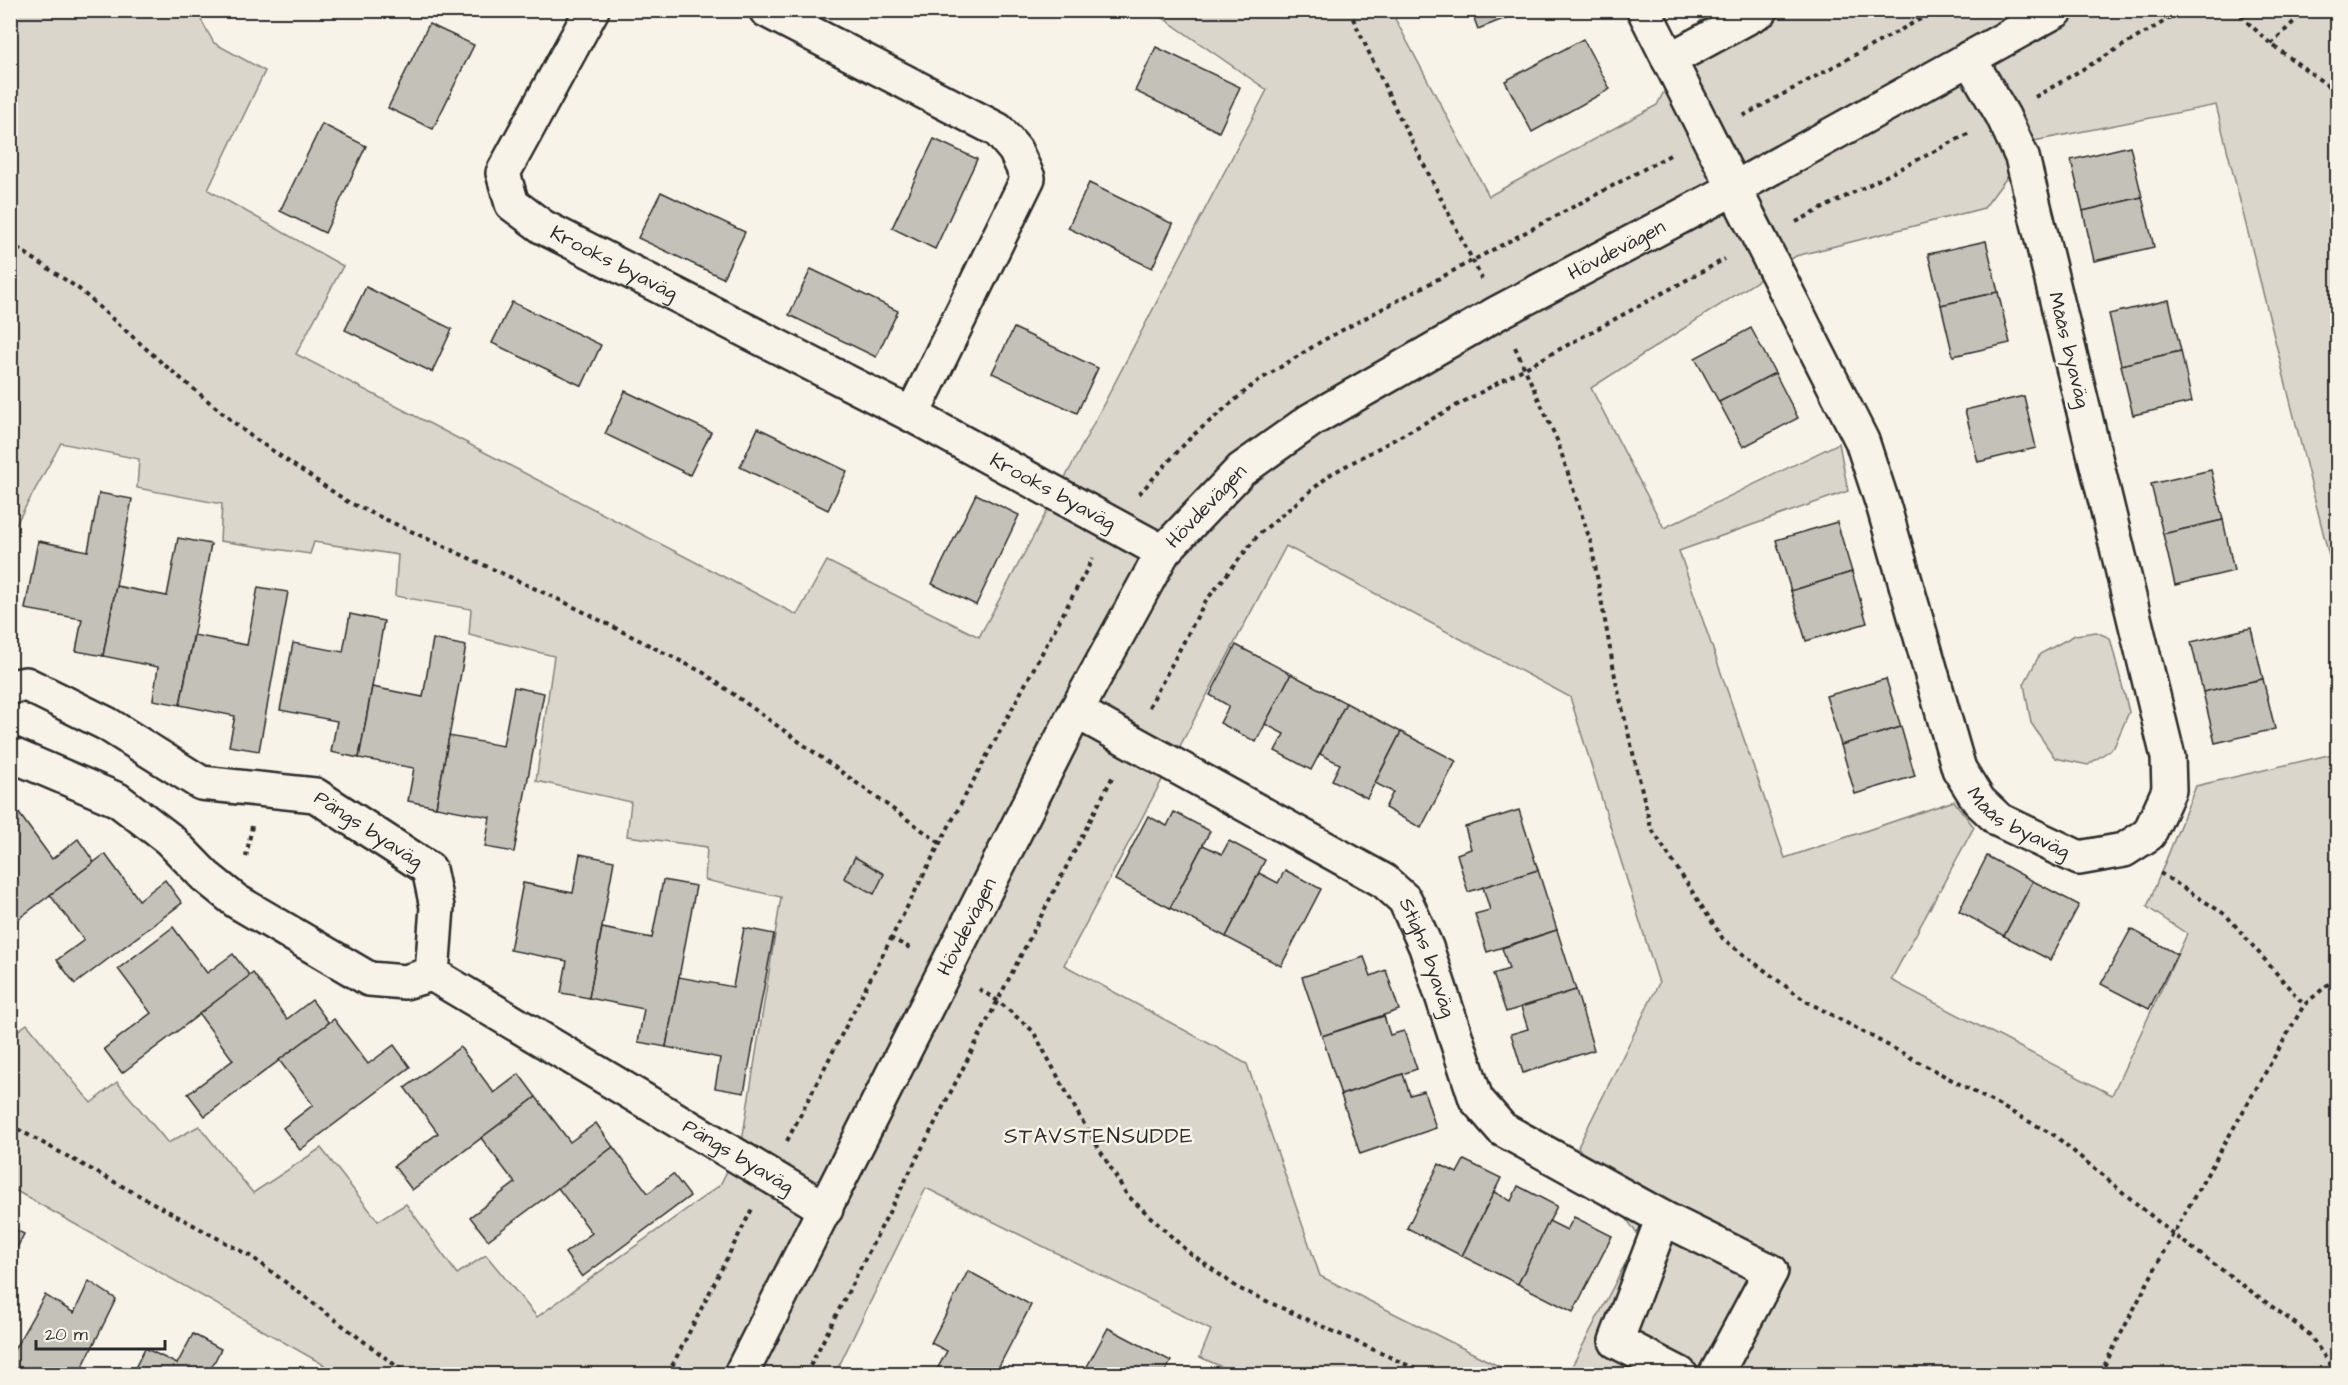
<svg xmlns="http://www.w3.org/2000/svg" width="2348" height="1385" font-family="'Architects Daughter',sans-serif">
	<rect width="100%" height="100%" fill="#f7f3e8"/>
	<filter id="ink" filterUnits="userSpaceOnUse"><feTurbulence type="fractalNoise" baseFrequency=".0167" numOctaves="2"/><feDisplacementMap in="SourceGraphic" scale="12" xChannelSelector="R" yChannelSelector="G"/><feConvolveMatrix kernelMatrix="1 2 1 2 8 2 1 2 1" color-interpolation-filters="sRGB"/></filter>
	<g filter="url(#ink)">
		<g fill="#dad6cc" stroke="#82807c" stroke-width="1.5">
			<path d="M 11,11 L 196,11 L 214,43 L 265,71 L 208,190 L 343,266 L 296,354 L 797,615 L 827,561 L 979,637 L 1073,463 L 1267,90 L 1153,11 L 1391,11 L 1489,196 L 1657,105 L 1700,21 L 1718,11 L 2337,11 L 2337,588 L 2216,105 L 2034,141 L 1984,208 L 1796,256 L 1591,388 L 1664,528 L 1839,443 L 1848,491 L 1679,551 L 1785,858 L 1954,801 L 1974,827 L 1891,980 L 2112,1095 L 2187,934 L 2147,907 L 2196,786 L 2337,753 L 2337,1374 L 1568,1374 L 1639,1237 L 1578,1147 L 1659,983 L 1570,697 L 1286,546 L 1064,965 L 1247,1064 L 1320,1276 L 1514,1374 L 1237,1374 L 1200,1357 L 1211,1330 L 926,1188 L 835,1374 L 340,1374 L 11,1188 L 11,1026 L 16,1032 L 27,1024 L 91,1103 L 117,1082 L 168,1143 L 199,1126 L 253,1193 L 321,1148 L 378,1221 L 406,1204 L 457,1274 L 486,1255 L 537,1317 L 720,1185 L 742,1141 L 781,897 L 705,880 L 707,847 L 627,836 L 631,802 L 536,781 L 554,656 L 469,635 L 471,609 L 395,596 L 398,555 L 314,542 L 310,554 L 220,541 L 222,504 L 137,488 L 139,459 L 61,443 L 11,533 Z"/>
			<path d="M 2096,632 L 2110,638 L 2129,712 L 2114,747 L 2088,765 L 2055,758 L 2031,723 L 2024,684 L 2040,654 L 2075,635 Z"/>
		</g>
		<g fill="#c4c1b9" stroke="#2b2b2b" stroke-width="1.5">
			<path d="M 1471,10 L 1526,10 L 1478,29 Z"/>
			<path d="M 429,24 L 474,45 L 433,129 L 388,108 Z"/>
			<path d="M 1583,39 L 1610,89 L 1532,132 L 1505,81 Z"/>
			<path d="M 1156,47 L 1240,87 L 1219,132 L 1135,91 Z"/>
			<path d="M 322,124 L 366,146 L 325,233 L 280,211 Z"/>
			<path d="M 934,139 L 977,159 L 935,249 L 892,228 Z"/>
			<path d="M 2130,146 L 2142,197 L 2083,211 L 2071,160 Z"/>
			<path d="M 1089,183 L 1173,224 L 1152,268 L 1068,228 Z"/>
			<path d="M 661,192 L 745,232 L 723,278 L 638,238 Z"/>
			<path d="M 2142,197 L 2154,247 L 2094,261 L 2083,211 Z"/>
			<path d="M 1986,241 L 1998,292 L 1941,305 L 1928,254 Z"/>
			<path d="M 811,269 L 898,311 L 876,357 L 789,315 Z"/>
			<path d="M 366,287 L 452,329 L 432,372 L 345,330 Z"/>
			<path d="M 1998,292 L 2010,343 L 1953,356 L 1941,305 Z"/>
			<path d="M 2169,300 L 2181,351 L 2121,365 L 2109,314 Z"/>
			<path d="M 512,302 L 601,345 L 582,386 L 492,343 Z"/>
			<path d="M 1014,328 L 1098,368 L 1077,413 L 992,373 Z"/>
			<path d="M 1751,328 L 1775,373 L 1719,402 L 1695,358 Z"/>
			<path d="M 2181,351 L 2192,402 L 2133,415 L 2121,365 Z"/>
			<path d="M 1775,373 L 1798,418 L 1743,447 L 1719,402 Z"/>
			<path d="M 625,391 L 711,432 L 690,475 L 605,434 Z"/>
			<path d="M 2024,396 L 2036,448 L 1978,462 L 1965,410 Z"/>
			<path d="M 758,428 L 847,471 L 828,510 L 740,467 Z"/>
			<path d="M 2211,470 L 2223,520 L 2163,534 L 2151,484 Z"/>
			<path d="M 99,493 L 132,499 L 103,656 L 76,651 L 82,619 L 25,609 L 38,541 L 88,551 Z"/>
			<path d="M 976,494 L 1019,515 L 976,605 L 932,584 Z"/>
			<path d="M 2223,520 L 2234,571 L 2175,585 L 2163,534 Z"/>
			<path d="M 1837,522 L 1852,572 L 1791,591 L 1776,540 Z"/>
			<path d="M 178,538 L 211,544 L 180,705 L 153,700 L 158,667 L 103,656 L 116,586 L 167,596 Z"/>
			<path d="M 1852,572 L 1867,623 L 1806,641 L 1791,591 Z"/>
			<path d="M 258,587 L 288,592 L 259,751 L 229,746 L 235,716 L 180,705 L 194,635 L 247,645 Z"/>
			<path d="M 350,614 L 384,621 L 359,758 L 331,752 L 337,721 L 280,710 L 293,643 L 343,652 Z"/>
			<path d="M 2251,628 L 2263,679 L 2203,692 L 2191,642 Z"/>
			<path d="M 433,639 L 466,646 L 436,807 L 408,801 L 414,768 L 359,758 L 372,687 L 423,697 Z"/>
			<path d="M 1236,645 L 1291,674 L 1256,742 L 1220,723 L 1229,706 L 1210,695 Z"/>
			<path d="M 1291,674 L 1346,703 L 1311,770 L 1275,751 L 1284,734 L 1265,724 Z"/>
			<path d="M 1886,679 L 1901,727 L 1841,745 L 1826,696 Z"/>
			<path d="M 2263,679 L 2275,729 L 2215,743 L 2203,692 Z"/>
			<path d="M 514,687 L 544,693 L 514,852 L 485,847 L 490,817 L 436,807 L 449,736 L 503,746 Z"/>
			<path d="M 1346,703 L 1401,732 L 1367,798 L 1332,780 L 1340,764 L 1320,754 Z"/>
			<path d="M 1901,727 L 1915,776 L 1855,794 L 1841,745 Z"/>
			<path d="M 1401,732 L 1456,761 L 1421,828 L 1385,808 L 1393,792 L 1375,783 Z"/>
			<path d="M 1519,810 L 1538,870 L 1468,892 L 1457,854 L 1471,849 L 1465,827 Z"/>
			<path d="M 18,812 L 52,859 L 78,839 L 94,862 L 10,925 L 10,818 Z"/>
			<path d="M 1174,812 L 1210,831 L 1170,908 L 1115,880 L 1148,816 L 1167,826 Z"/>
			<path d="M 1229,841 L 1265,860 L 1226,937 L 1170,908 L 1203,845 L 1222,854 Z"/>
			<path d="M 105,854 L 139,900 L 165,880 L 182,903 L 75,984 L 57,960 L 84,940 L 50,895 Z"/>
			<path d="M 580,854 L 614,861 L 589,998 L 561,993 L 567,961 L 510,950 L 523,883 L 573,893 Z"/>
			<path d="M 1987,856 L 2033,881 L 2004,936 L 1959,911 Z"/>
			<path d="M 855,857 L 884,874 L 874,894 L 844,878 Z"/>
			<path d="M 1285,870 L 1321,889 L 1281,966 L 1226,937 L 1259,873 L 1278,883 Z"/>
			<path d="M 1538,870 L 1557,930 L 1487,952 L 1475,914 L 1490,910 L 1483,887 Z"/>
			<path d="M 663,880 L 696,886 L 666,1047 L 638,1042 L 644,1009 L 589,998 L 602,928 L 652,938 Z"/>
			<path d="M 2033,881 L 2079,905 L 2050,960 L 2004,936 Z"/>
			<path d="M 173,927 L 207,973 L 233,954 L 250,976 L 122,1073 L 104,1049 L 151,1013 L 118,969 Z"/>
			<path d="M 744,928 L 774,934 L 744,1093 L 715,1088 L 720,1058 L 666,1047 L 679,977 L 733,987 Z"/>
			<path d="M 2131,929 L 2177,954 L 2149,1009 L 2101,984 Z"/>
			<path d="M 1557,930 L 1576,990 L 1506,1012 L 1493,974 L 1509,969 L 1502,948 Z"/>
			<path d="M 1364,957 L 1371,976 L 1386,970 L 1399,1010 L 1322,1036 L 1302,977 Z"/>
			<path d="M 253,973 L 287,1019 L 312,1000 L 329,1023 L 205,1116 L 188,1094 L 233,1060 L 199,1014 Z"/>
			<path d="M 1576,990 L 1594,1050 L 1523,1073 L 1511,1034 L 1528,1029 L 1521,1007 Z"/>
			<path d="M 1384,1016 L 1390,1035 L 1404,1031 L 1417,1069 L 1341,1095 L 1322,1036 Z"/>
			<path d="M 334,1019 L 368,1064 L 394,1045 L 410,1067 L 300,1150 L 283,1128 L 313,1105 L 279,1060 Z"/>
			<path d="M 460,1047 L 494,1093 L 519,1074 L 536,1097 L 412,1190 L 394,1166 L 438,1133 L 405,1088 Z"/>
			<path d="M 1403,1074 L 1410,1095 L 1424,1091 L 1436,1128 L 1360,1154 L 1341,1095 Z"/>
			<path d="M 536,1097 L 570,1142 L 596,1123 L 613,1147 L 488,1240 L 470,1217 L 515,1183 L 481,1138 Z"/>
			<path d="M 613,1147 L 648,1193 L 673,1174 L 690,1196 L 582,1277 L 565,1253 L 592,1233 L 558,1188 Z"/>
			<path d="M 1464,1160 L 1501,1178 L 1462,1256 L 1407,1228 L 1439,1164 L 1457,1173 Z"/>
			<path d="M 1518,1186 L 1557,1206 L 1518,1284 L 1462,1256 L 1494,1192 L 1511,1201 Z"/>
			<path d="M 1574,1217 L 1612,1236 L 1573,1312 L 1518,1284 L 1549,1221 L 1567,1230 Z"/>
			<path d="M 10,1227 L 24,1234 L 10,1262 Z"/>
			<path d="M 968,1271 L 1031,1305 L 995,1374 L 944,1374 L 936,1371 L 947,1351 L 931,1343 Z"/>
			<path d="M 89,1281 L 116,1299 L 79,1374 L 10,1374 L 10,1357 L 45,1295 L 74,1313 Z"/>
			<path d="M 1108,1328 L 1171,1361 L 1164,1374 L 1083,1374 Z"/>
			<path d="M 193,1334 L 221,1349 L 208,1374 L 132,1374 L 145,1348 L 177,1364 Z"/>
		</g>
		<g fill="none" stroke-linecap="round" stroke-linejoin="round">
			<defs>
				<g id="minor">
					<path id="s1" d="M 592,10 L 503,173 L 512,204 L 543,227 L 912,415 L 1163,552"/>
					<path d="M 766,10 L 998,130 L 1015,150 L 1028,178 L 912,415"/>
					<path id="s2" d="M 1644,10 L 1862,441 L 1884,508 L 1959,769 L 1979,801 L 1999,820 L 2079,858 L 2124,850 L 2149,834 L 2169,790 L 2168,757 L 2022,157 L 2003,116 L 1969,58"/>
					<path d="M 1669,60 L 1761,10"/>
					<path id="s3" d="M 10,687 L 26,684 L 107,724 L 201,783 L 315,795 L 429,869 L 437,907 L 432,974"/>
					<path id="s4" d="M 1076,711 L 1384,881 L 1405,900 L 1426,947 L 1476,1099 L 1502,1129 L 1663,1218 L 1771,1271 L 1716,1374"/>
					<path id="s5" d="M 10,754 L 118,800 L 169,839 L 205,876 L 236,901 L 369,979 L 405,982 L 432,974 L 826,1209"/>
					<path d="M 1663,1218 L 1616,1341 L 1680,1374"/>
					<path id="s6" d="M 741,1374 L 1076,711 L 1163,552 L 1241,470 L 1311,420 L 1499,312 L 1735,188 L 2057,10"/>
				</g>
			</defs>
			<use href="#minor" stroke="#2b2b2b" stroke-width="38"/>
			<g stroke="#2b2b2b" stroke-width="4" stroke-dasharray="4.5 4.5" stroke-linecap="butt">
				<path d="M 1349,10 L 1394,106 L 1482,279"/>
				<path d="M 2234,10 L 2271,44 L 2327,85 L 2338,100"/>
				<path d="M 2271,44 L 2306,10"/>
				<path d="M 2035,97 L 2184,10"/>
				<path d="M 1743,116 L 1937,10"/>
				<path d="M 1796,222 L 1968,134"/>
				<path d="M 10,243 L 79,289 L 161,362 L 248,434 L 348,502 L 566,603 L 704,673 L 940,843"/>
				<path d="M 1515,347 L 1557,440 L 1591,543 L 1616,682 L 1651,828 L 1723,939 L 1804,1000 L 2054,1135 L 2173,1234 L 2308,1333 L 2337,1374"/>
				<path d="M 1139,494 L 1191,437 L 1255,383 L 1322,341 L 1672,154"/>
				<path d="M 1149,707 L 1205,602 L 1259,534 L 1331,474 L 1725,259"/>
				<path d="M 246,857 L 252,826"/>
				<path d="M 2160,873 L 2226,915 L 2304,1005"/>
				<path d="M 890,938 L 914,950"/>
				<path d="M 979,989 L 998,1001 L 1033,1031 L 1081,1119 L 1127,1195 L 1186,1250 L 1238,1288 L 1427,1374"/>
				<path d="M 10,1125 L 252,1257 L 407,1374"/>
				<path d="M 787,1141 L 940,843 L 1093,558"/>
				<path d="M 668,1374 L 752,1209"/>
				<path d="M 806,1374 L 1114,774"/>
				<path d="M 2100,1374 L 2173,1234 L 2304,1005 L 2338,976"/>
			</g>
			<use href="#minor" stroke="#f7f3e8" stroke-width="33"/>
		</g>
	</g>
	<g text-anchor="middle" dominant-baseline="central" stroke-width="5" stroke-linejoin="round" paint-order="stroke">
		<g font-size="20" fill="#2b2b2b" stroke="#f7f3e8">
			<text stroke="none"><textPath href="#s6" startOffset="1473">Hövdevägen</textPath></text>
			<text stroke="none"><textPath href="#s1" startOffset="336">Krooks byaväg</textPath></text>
			<text transform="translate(2069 350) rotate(76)">Måås byaväg</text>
			<text stroke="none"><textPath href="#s1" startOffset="831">Krooks byaväg</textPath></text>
			<text stroke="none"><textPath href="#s6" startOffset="987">Hövdevägen</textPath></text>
			<text stroke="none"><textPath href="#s2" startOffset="908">Måås byaväg</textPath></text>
			<text stroke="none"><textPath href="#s3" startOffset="396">Pängs byaväg</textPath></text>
			<text stroke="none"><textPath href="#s6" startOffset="501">Hövdevägen</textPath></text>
			<text stroke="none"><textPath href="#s4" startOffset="442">Stighs byaväg</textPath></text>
			<text stroke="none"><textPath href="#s5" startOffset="848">Pängs byaväg</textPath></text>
		</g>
		<g font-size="21" letter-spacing="1.5" fill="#2b2b2b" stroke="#f7f3e8">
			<text x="1099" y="1136">STAVSTENSUDDE</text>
		</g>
	</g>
	<rect width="2348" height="1385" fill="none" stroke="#f7f3e8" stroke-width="36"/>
	<rect x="18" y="18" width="2312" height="1349" fill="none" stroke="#2b2b2b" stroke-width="2" filter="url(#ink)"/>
	<path d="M36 1340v9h129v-9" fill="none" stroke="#2b2b2b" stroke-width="3"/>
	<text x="45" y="1340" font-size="18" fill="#2b2b2b" stroke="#f7f3e8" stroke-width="4.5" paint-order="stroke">20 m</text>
</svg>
